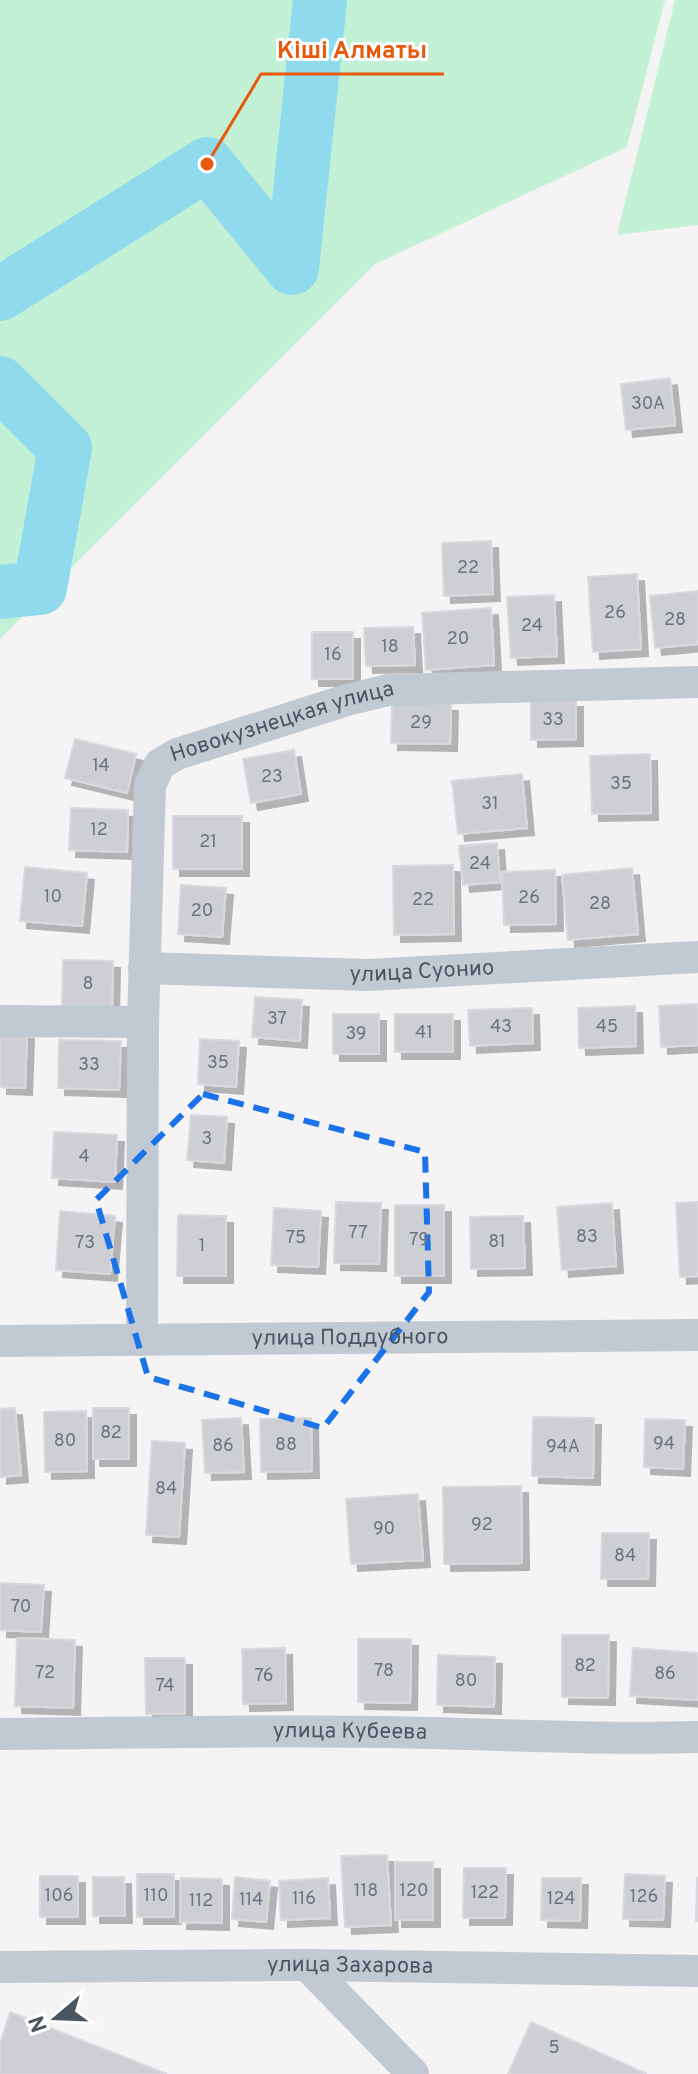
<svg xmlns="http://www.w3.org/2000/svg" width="698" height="2074" font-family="Overpass,sans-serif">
	<defs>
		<filter id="shadow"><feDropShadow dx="7" dy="7" stdDeviation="0" flood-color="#0004"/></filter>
	</defs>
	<rect width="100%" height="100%" fill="#f5f3f3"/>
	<g fill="#c3f1d5">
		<path d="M 0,0 L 665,0 L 627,147 L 375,264 L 0,639 Z"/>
		<path d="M 675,0 L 698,0 L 698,225 L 617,235 Z"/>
	</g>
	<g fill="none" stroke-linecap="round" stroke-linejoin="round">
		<g stroke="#90daee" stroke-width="54">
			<path d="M 0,294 L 207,164 L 292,268 L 320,0"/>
			<path d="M 0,383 L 65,448 L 40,588 L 0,592"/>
		</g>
	</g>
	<g fill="#cdcfd5" stroke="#d7d9de" stroke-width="2" filter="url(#shadow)">
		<path d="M 670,378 L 675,425 L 626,430 L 621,384 Z"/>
		<path d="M 491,541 L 493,594 L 444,596 L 442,543 Z"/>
		<path d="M 637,574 L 641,649 L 593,652 L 588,577 Z"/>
		<path d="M 698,591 L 698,644 L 655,648 L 650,596 Z"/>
		<path d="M 554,595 L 557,656 L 511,658 L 507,597 Z"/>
		<path d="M 491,608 L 494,665 L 426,670 L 422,613 Z"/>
		<path d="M 413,627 L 415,665 L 366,666 L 364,628 Z"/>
		<rect x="312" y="632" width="41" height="47"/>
		<path d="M 576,700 L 576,739 L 531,740 L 531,701 Z"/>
		<path d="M 392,703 L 451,704 L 450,744 L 391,743 Z"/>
		<path d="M 75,739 L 136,754 L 127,793 L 65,778 Z"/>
		<path d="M 294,750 L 301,794 L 251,803 L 243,759 Z"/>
		<path d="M 650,754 L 651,813 L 592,814 L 590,756 Z"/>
		<path d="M 522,774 L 527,828 L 458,834 L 452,781 Z"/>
		<path d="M 71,808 L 128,810 L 127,852 L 69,850 Z"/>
		<rect x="173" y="816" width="69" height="53"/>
		<path d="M 497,843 L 500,882 L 463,885 L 459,846 Z"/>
		<path d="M 453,865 L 454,934 L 394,935 L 393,866 Z"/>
		<path d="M 25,867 L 87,873 L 82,926 L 20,921 Z"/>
		<path d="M 632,868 L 638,934 L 568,940 L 562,875 Z"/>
		<path d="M 555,870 L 556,924 L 504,925 L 502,872 Z"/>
		<path d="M 181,885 L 226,888 L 222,937 L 178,934 Z"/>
		<path d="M 63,960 L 113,961 L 112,1008 L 62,1007 Z"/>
		<path d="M 255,997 L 302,1000 L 300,1041 L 252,1037 Z"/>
		<path d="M 698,1004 L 698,1045 L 661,1047 L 659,1006 Z"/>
		<path d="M 635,1006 L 636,1046 L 579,1048 L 578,1008 Z"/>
		<path d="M 532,1008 L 533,1043 L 470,1046 L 468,1010 Z"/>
		<rect x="333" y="1014" width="46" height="40"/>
		<rect x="395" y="1014" width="58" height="38"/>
		<path d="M 0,1030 L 27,1032 L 25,1088 L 0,1087 Z"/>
		<path d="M 200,1039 L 239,1041 L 236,1087 L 198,1084 Z"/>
		<path d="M 59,1040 L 121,1041 L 119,1090 L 58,1088 Z"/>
		<path d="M 191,1115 L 227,1117 L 224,1163 L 187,1160 Z"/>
		<path d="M 54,1132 L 117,1135 L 115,1182 L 52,1178 Z"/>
		<path d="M 336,1202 L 381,1203 L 379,1264 L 334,1263 Z"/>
		<path d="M 698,1202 L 698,1276 L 680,1277 L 676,1203 Z"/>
		<path d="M 612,1203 L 616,1266 L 562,1270 L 557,1207 Z"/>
		<rect x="395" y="1205" width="49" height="71"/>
		<path d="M 274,1208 L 321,1211 L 318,1267 L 271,1265 Z"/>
		<path d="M 60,1211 L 115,1216 L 110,1274 L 56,1270 Z"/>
		<path d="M 178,1215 L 226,1216 L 226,1276 L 177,1276 Z"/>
		<path d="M 523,1216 L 525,1268 L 471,1269 L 470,1217 Z"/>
		<path d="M 15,1408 L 21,1475 L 0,1477 L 0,1409 Z"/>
		<rect x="93" y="1408" width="36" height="51"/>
		<path d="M 86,1411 L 87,1471 L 45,1472 L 44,1412 Z"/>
		<path d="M 533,1417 L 594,1418 L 593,1478 L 532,1476 Z"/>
		<path d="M 241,1418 L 244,1472 L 205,1473 L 202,1420 Z"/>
		<path d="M 311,1418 L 312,1471 L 261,1472 L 260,1419 Z"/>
		<path d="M 645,1419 L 685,1420 L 683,1469 L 644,1467 Z"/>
		<path d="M 152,1441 L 185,1443 L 179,1537 L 146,1535 Z"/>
		<path d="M 521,1486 L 522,1563 L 444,1564 L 443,1487 Z"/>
		<path d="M 418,1494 L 423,1560 L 351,1564 L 346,1499 Z"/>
		<path d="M 602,1533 L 649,1533 L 648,1579 L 601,1579 Z"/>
		<path d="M 0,1583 L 44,1585 L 41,1632 L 0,1630 Z"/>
		<path d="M 562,1635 L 609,1635 L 608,1698 L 562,1697 Z"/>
		<path d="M 17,1638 L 75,1640 L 73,1708 L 15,1706 Z"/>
		<path d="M 358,1639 L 411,1639 L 410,1703 L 358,1702 Z"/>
		<path d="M 285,1648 L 286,1703 L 243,1704 L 242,1649 Z"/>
		<path d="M 633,1648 L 698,1653 L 698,1700 L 630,1696 Z"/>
		<path d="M 438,1655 L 495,1657 L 494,1707 L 437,1705 Z"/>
		<path d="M 145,1658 L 185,1658 L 185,1714 L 146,1714 Z"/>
		<path d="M 387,1855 L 391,1925 L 345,1927 L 341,1856 Z"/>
		<rect x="395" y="1862" width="38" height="58"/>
		<path d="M 464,1868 L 506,1868 L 505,1918 L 463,1918 Z"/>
		<rect x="137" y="1874" width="37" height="43"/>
		<path d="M 625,1874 L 665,1876 L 663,1920 L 623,1919 Z"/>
		<rect x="40" y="1876" width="38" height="41"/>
		<path d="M 93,1877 L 124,1877 L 125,1916 L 93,1916 Z"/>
		<path d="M 235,1877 L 270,1881 L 266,1922 L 232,1919 Z"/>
		<path d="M 181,1878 L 222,1879 L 222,1923 L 180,1922 Z"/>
		<path d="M 328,1878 L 330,1918 L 281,1920 L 279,1881 Z"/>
		<path d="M 542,1878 L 581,1878 L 580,1921 L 541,1920 Z"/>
		<path d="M 697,1878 L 698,1878 L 698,1921 L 696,1921 Z"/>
		<path d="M 10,2012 L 167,2074 L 0,2074 L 0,2045 Z"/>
		<path d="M 531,2022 L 647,2074 L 508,2074 Z"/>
	</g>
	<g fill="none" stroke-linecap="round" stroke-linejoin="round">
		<g stroke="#c1cad2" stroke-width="32">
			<path id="s1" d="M 144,968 L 368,975 L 698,957"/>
			<path d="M 0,1021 L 143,1022"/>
			<path id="s2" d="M 142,1340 L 143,1022 L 150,785 L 160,764 L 177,754 L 347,700 L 388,690 L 698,682"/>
			<path id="s3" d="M 0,1341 L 698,1335"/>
			<path id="s4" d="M 0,1734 C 129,1733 259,1730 389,1732 C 492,1734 595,1740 698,1737"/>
			<path d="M 307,1965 L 413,2074"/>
			<path id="s5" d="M 0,1967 L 307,1965 L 698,1971"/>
		</g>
	</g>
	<path fill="none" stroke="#1a73e8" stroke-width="6" stroke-dasharray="16 10" stroke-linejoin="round" d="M 203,1094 L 425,1152 L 429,1292 L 323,1428 L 148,1377 L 96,1200 Z"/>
	<g text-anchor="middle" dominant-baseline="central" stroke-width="6" stroke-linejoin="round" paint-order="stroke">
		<g font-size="18" fill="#6b747e">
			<text x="648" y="404">30А</text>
			<text x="468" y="568">22</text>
			<text x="615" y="613">26</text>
			<text x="675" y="620">28</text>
			<text x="532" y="626">24</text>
			<text x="458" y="639">20</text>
			<text x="390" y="647">18</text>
			<text x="333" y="655">16</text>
			<text x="553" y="720">33</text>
			<text x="421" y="723">29</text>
			<text x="101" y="766">14</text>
			<text x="272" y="777">23</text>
			<text x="621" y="784">35</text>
			<text x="490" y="804">31</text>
			<text x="99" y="830">12</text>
			<text x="208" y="842">21</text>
			<text x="480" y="864">24</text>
			<text x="53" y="897">10</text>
			<text x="529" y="898">26</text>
			<text x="423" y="900">22</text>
			<text x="600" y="904">28</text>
			<text x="202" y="911">20</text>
			<text x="88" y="984">8</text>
			<text x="277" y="1019">37</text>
			<text x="501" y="1027">43</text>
			<text x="607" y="1027">45</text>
			<text x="424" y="1033">41</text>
			<text x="356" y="1034">39</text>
			<text x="218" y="1063">35</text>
			<text x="89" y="1065">33</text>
			<text x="207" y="1139">3</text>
			<text x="84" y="1157">4</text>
			<text x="358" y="1233">77</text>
			<text x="587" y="1237">83</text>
			<text x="296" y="1238">75</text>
			<text x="419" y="1240">79</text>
			<text x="497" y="1242">81</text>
			<text x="85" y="1243">73</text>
			<text x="202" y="1246">1</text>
			<text x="111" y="1433">82</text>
			<text x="65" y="1441">80</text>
			<text x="664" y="1444">94</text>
			<text x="286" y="1445">88</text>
			<text x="223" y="1446">86</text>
			<text x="563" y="1447">94А</text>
			<text x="166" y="1489">84</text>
			<text x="482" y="1525">92</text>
			<text x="384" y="1529">90</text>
			<text x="625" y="1556">84</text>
			<text x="21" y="1607">70</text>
			<text x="585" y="1666">82</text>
			<text x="384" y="1671">78</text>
			<text x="45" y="1673">72</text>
			<text x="665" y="1674">86</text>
			<text x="264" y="1676">76</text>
			<text x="466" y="1681">80</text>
			<text x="165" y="1686">74</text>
			<text x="366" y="1891">118</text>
			<text x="414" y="1891">120</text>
			<text x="485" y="1893">122</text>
			<text x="59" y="1896">106</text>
			<text x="156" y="1896">110</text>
			<text x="644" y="1897">126</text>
			<text x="304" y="1899">116</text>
			<text x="561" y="1899">124</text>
			<text x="251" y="1900">114</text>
			<text x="201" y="1901">112</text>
			<text x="554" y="2048">5</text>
		</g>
		<g font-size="22" fill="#4a5661" stroke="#fff">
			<text stroke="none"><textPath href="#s2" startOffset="708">Новокузнецкая улица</textPath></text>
			<text stroke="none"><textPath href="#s1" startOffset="278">улица Суонио</textPath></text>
			<text stroke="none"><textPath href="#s3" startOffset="350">улица Поддубного</textPath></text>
			<text stroke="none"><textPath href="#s4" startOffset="350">улица Кубеева</textPath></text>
			<text stroke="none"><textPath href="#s5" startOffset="350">улица Захарова</textPath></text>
		</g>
	</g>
	<path fill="none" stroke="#e8590c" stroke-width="3" d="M207 164L261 74H444"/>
	<circle fill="#e8590c" stroke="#fff" stroke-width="3" cx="207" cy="164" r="8"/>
	<g font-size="24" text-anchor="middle" font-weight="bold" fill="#e8590c" stroke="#fff" stroke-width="6" stroke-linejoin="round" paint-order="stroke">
		<text x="352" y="58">Кіші Алматы</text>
	</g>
	<g transform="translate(56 2018) rotate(251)" stroke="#ffffff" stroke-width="6" paint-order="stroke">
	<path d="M0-6L14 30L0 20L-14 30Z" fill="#4a5661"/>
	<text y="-12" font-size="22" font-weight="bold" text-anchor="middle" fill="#4a5661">N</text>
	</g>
</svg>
